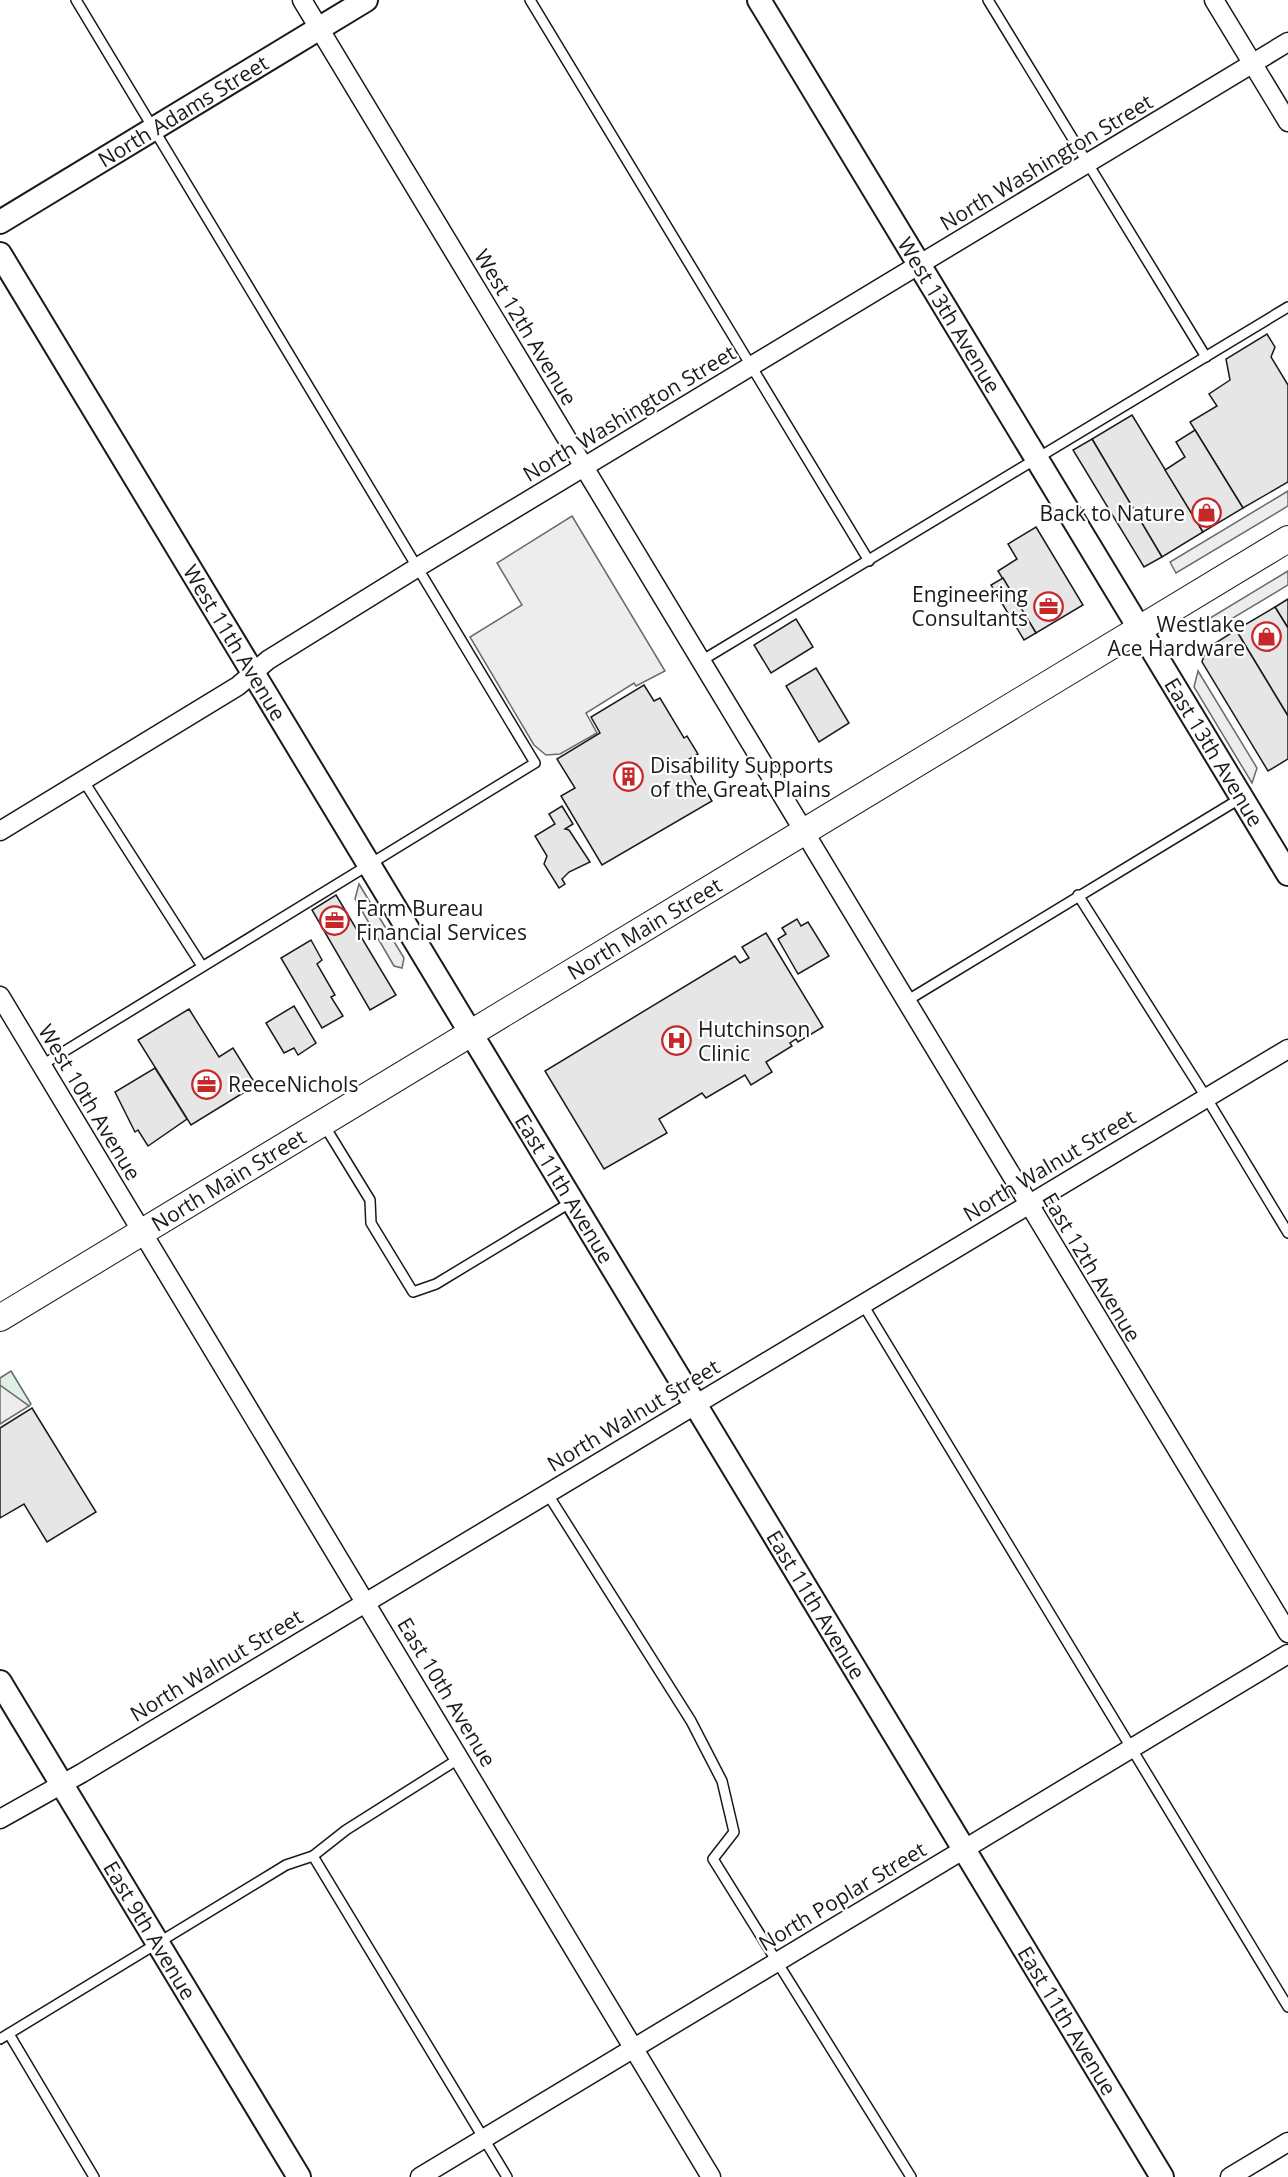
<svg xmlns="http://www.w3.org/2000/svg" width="1288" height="2177" font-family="'Open Sans',sans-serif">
	<rect width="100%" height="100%" fill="#fff"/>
	<path fill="#e0efe3" stroke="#6a6a6a" stroke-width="1.5" d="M 11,1371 L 31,1404 L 29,1406 L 0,1386 L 0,1378 Z"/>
	<g fill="#ededed" stroke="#6a6a6a" stroke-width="1.5">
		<path d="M 1288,491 L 1288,506 L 1176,573 L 1170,562 Z"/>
		<path d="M 572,516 L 665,671 L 636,686 L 634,683 L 586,713 L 597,733 L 560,754 L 546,755 L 534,745 L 470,637 L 522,605 L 497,563 Z"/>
		<path d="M 1288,571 L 1288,585 L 1208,633 L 1192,629 Z"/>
		<path d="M 1198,671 L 1257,768 L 1252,783 L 1194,687 Z"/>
		<path d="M 359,884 L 404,958 L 402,968 L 394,966 L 355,899 Z"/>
		<path d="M 0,1385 L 29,1406 L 0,1424 Z"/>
	</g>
	<g fill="#e6e6e6" stroke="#1a1a1a" stroke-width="1.5">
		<path d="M 1267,334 L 1275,347 L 1271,357 L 1288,385 L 1288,482 L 1243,508 L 1190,422 L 1217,406 L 1209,394 L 1230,380 L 1226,359 Z"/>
		<path d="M 1132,415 L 1203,532 L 1162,557 L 1092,439 Z"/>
		<path d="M 1195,430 L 1243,508 L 1203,532 L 1165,470 L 1185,457 L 1176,442 Z"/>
		<path d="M 1092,439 L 1162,557 L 1144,567 L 1073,450 Z"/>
		<path d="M 1036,527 L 1083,605 L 1036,633 L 998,571 L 1017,559 L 1008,544 Z"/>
		<path d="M 1003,578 L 1036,633 L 1024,640 L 991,585 Z"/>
		<path d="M 1288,599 L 1288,628 L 1275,607 Z"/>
		<path d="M 1275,607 L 1288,628 L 1288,716 L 1236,630 Z"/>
		<path d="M 796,619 L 813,647 L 771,673 L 754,645 Z"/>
		<path d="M 1236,630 L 1288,716 L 1288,759 L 1268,771 L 1202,662 L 1206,649 Z"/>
		<path d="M 816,668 L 849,723 L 819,742 L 786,686 Z"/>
		<path d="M 644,685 L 654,701 L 660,698 L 684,738 L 687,736 L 698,754 L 684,762 L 685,765 L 699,790 L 704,788 L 712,801 L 602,865 L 561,796 L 575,788 L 557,759 L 600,733 L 591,717 Z"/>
		<path d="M 562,806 L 573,824 L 565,829 L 569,830 L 590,862 L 569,872 L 562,879 L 565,884 L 559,888 L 544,864 L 547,856 L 535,836 L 555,824 L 549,814 Z"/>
		<path d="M 336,895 L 396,995 L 370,1010 L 312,910 Z"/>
		<path d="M 797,919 L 801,926 L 808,922 L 829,956 L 798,974 L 778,939 L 786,934 L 782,928 Z"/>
		<path d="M 766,933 L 823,1027 L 798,1042 L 796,1039 L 790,1043 L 792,1046 L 766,1062 L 772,1072 L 751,1085 L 745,1075 L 706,1098 L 702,1093 L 659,1119 L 667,1133 L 604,1169 L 545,1071 L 735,956 L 740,963 L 749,958 L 742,947 Z"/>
		<path d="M 311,940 L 322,960 L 317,964 L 335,995 L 331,997 L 343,1016 L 322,1028 L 281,958 Z"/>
		<path d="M 294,1006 L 316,1043 L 298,1055 L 294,1048 L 284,1053 L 266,1023 Z"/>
		<path d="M 189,1009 L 219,1057 L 233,1048 L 256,1085 L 191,1125 L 138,1040 Z"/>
		<path d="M 155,1068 L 187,1119 L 148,1146 L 138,1130 L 135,1132 L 115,1092 Z"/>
		<path d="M 32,1408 L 96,1512 L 47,1542 L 24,1504 L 0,1518 L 0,1428 Z"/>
	</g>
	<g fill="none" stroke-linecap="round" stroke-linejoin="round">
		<defs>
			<g id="service">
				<path d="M 530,0 L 869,561"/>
				<path d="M 988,0 L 1206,357"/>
				<path d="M 701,661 L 1288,307"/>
				<path d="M 83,780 L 202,966"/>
				<path d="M 1078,895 L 1206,1097 L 1288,1233"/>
				<path d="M 908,1000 L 1241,798"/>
				<path d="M 42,1065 L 535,763 L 76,0"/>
				<path d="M 324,1125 L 370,1200 L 371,1223 L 413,1292 L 436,1284 L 573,1201"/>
				<path d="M 862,1303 L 1288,2007"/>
				<path d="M 547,1493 L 691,1721 L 722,1781 L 734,1832 L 713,1859 L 911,2177"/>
				<path d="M 460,1758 L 346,1830 L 313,1856 L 507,2177"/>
				<path d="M 9,2034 L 94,2177"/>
				<path d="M 0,2039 L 286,1865 L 313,1856"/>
			</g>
			<g id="minor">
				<path d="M 302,0 L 1288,1633"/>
				<path d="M 1214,0 L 1288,122"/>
				<path d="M 0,831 L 238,686 L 268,660 L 418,567 L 1288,42"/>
				<path d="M 0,996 L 711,2177"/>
				<path d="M 0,1819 L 82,1773 L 1288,1049"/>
				<path d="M 420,2177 L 1288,1654"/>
				<path d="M 1230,2177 L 1288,2142"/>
			</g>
			<g id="tertiary">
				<path id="s1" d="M 759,0 L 1288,874"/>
				<path id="s2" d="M 0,222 L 366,0"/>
				<path id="s3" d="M 0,254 L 1162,2177"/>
				<path id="s4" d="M 0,1682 L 299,2177"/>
			</g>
			<g id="secondary">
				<path id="s5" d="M 0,1318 L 1288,539"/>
			</g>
		</defs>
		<use href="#service" stroke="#1a1a1a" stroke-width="12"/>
		<use href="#minor" stroke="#1a1a1a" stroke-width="21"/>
		<use href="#tertiary" stroke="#1a1a1a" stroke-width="26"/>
		<use href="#secondary" stroke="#1a1a1a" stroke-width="28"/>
		<use href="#service" stroke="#fff" stroke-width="9"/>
		<use href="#minor" stroke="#fff" stroke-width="18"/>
		<use href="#tertiary" stroke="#fff" stroke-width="22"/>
		<use href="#secondary" stroke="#fff" stroke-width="26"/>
	</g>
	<defs>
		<symbol id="shop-ring" viewBox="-11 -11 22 22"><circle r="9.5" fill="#fff" stroke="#c62828" stroke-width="1.5"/><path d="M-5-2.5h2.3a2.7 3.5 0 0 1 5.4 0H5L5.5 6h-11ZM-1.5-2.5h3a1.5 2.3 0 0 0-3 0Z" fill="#c62828"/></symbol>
		<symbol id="office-ring" viewBox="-11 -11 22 22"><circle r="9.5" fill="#fff" stroke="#c62828" stroke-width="1.5"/><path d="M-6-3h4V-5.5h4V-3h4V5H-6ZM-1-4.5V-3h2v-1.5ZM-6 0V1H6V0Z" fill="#c62828"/></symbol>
		<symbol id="building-ring" viewBox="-11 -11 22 22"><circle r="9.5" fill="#fff" stroke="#c62828" stroke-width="1.5"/><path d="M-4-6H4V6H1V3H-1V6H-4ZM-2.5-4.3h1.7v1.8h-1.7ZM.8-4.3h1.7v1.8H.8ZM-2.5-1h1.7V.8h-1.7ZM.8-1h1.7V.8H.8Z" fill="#c62828"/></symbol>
		<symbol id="hospital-ring" viewBox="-11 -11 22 22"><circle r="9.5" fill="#fff" stroke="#c62828" stroke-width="1.5"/><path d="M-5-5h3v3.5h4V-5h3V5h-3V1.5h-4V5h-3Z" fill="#c62828"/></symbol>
	</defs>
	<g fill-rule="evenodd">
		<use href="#shop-ring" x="1190" y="496" width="33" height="33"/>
		<use href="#office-ring" x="1032" y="590" width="33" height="33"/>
		<use href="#shop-ring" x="1250" y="620" width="33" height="33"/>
		<use href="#building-ring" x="612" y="760" width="33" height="33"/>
		<use href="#office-ring" x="318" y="904" width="33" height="33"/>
		<use href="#hospital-ring" x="660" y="1024" width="33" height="33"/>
		<use href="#office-ring" x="190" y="1068" width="33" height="33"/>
	</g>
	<g text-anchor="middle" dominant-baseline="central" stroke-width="4.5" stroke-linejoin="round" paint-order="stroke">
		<g font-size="21" fill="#1a1a1a" stroke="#fff">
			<text stroke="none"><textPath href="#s2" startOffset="214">North Adams Street</textPath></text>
			<text transform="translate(1046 162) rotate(-31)">North Washington Street</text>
			<text stroke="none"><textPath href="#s1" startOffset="368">West 13th Avenue</textPath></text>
			<text transform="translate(526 327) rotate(59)">West 12th Avenue</text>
			<text transform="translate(629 413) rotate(-31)">North Washington Street</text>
			<text stroke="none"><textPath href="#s3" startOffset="454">West 11th Avenue</textPath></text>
			<text stroke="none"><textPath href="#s1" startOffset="879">East 13th Avenue</textPath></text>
			<text stroke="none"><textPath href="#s5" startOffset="753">North Main Street</textPath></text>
			<text transform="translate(90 1102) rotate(59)">West 10th Avenue</text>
			<text transform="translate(1049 1165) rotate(-31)">North Walnut Street</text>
			<text stroke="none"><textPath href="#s5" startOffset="267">North Main Street</textPath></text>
			<text stroke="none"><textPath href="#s3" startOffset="1092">East 11th Avenue</textPath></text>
			<text transform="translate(1092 1267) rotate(59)">East 12th Avenue</text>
			<text transform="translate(633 1415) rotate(-31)">North Walnut Street</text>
			<text stroke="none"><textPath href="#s3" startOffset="1578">East 11th Avenue</textPath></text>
			<text transform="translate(216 1665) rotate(-31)">North Walnut Street</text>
			<text transform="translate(447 1692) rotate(59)">East 10th Avenue</text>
			<text transform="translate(842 1896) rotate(-31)">North Poplar Street</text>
			<text stroke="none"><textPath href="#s4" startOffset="290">East 9th Avenue</textPath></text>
			<text stroke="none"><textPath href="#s3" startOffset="2064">East 11th Avenue</textPath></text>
		</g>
		<g font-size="21" fill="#1a1a1a" stroke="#fff" text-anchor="start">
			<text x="1185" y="513" text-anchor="end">Back to Nature</text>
			<text x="1028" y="594" text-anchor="end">Engineering<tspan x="1028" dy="24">Consultants</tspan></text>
			<text x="1245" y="624" text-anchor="end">Westlake<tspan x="1245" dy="24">Ace Hardware</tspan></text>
			<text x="650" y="765">Disability Supports<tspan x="650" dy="24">of the Great Plains</tspan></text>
			<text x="356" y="908">Farm Bureau<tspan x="356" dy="24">Financial Services</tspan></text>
			<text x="698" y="1029">Hutchinson<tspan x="698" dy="24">Clinic</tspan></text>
			<text x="228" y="1084">ReeceNichols</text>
		</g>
	</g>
</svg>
